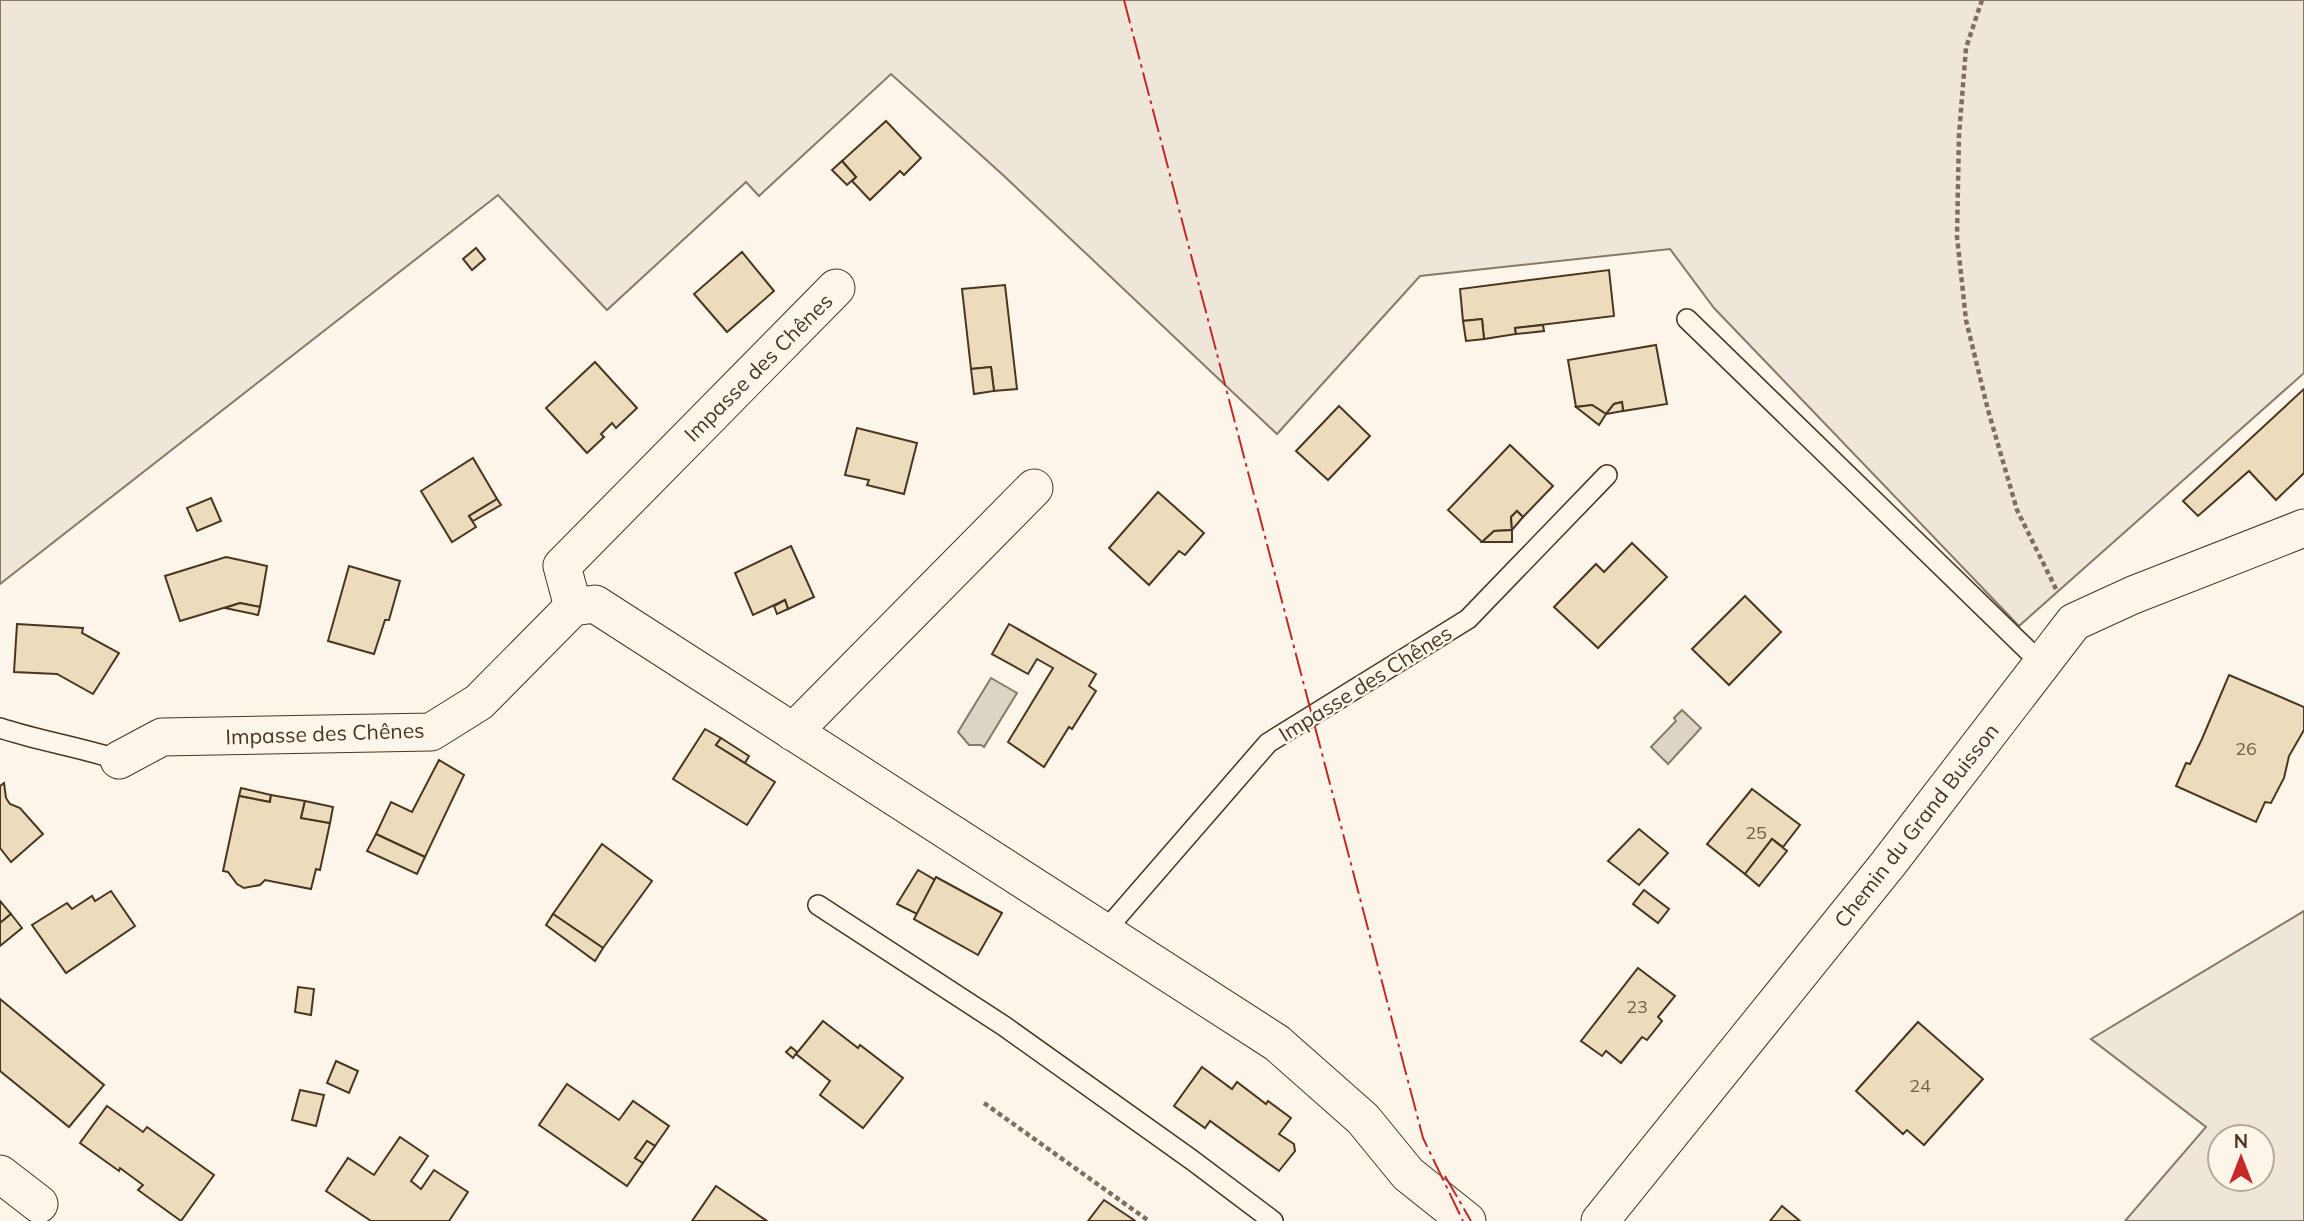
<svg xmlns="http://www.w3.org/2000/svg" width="2304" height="1221" font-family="Mulish,sans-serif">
	<rect width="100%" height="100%" fill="#fbf6e9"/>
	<g fill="#ede6d9" stroke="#887966" stroke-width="2" fill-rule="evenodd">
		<path d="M 0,0 L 2304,0 L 2304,373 L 2019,626 L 1714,308 L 1670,249 L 1420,276 L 1277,434 L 1003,175 L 891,74 L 759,196 L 746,182 L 607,310 L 498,195 L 0,584 Z"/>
		<path d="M 2304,911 L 2304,1221 L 2125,1221 L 2206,1127 L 2091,1039 ZM 2220,1137 L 2262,1137 L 2262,1179 L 2220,1179 Z"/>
	</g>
	<g fill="#dcd4c6" stroke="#887966" stroke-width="2">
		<path d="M 991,678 L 1017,693 L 984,747 L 981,745 L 969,745 L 958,732 Z"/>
		<path d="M 1682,710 L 1701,728 L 1668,764 L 1651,747 L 1676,721 L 1674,718 Z"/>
	</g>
	<g fill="#ecdcbc" stroke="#4a3520" stroke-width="2">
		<path d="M 886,121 L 921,158 L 904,175 L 900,171 L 870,200 L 852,181 L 856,177 L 842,161 Z"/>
		<path d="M 842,161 L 856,177 L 847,185 L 832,170 Z"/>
		<path d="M 476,248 L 485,259 L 472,270 L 463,259 Z"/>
		<path d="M 742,252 L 774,291 L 727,332 L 694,294 Z"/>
		<path d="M 1609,270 L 1614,316 L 1515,328 L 1516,334 L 1484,339 L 1482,319 L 1463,321 L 1460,289 Z"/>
		<path d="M 1005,285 L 1017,389 L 994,391 L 991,367 L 971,369 L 962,289 Z"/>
		<path d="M 1482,319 L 1484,339 L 1466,341 L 1463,321 Z"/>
		<path d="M 1543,325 L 1544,331 L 1516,334 L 1515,328 Z"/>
		<path d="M 1656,345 L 1667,404 L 1623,411 L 1622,402 L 1614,404 L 1606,414 L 1592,405 L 1576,407 L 1568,360 Z"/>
		<path d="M 595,362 L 637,408 L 616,428 L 612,423 L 601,434 L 604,437 L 587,453 L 546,408 Z"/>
		<path d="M 991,367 L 994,391 L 974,394 L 971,369 Z"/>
		<path d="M 2304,389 L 2304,473 L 2276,500 L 2249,471 L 2198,516 L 2183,501 Z"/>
		<path d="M 1622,402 L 1623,411 L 1606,414 L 1614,404 Z"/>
		<path d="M 1592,405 L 1606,414 L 1599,425 L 1576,407 Z"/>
		<path d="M 1339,406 L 1370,436 L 1328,480 L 1296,451 Z"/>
		<path d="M 857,428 L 917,443 L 904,494 L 867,485 L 869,480 L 845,475 Z"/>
		<path d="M 1510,445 L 1553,486 L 1523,517 L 1517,511 L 1511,517 L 1512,530 L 1494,531 L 1482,542 L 1448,510 Z"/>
		<path d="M 473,458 L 497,499 L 469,516 L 476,527 L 452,542 L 421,491 Z"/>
		<path d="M 1158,492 L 1204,533 L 1185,555 L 1179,551 L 1149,585 L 1109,548 Z"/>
		<path d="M 211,498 L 221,521 L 197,531 L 187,508 Z"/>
		<path d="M 497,499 L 501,505 L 473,521 L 469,516 Z"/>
		<path d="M 1517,511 L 1523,517 L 1512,530 L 1511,517 Z"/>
		<path d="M 1512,530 L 1512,542 L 1482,542 L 1494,531 Z"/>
		<path d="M 1632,543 L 1667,577 L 1598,648 L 1554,607 L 1596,564 L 1604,572 Z"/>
		<path d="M 791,546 L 814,597 L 788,609 L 785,600 L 753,615 L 735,573 Z"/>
		<path d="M 226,557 L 267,566 L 260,607 L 240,603 L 180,621 L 165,576 Z"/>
		<path d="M 349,566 L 400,581 L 389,620 L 385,620 L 374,654 L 328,641 Z"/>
		<path d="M 1745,596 L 1781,632 L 1729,685 L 1692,649 Z"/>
		<path d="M 785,600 L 788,609 L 777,614 L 774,606 Z"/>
		<path d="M 240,603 L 260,607 L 258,615 L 225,608 Z"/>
		<path d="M 17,624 L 83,628 L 82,633 L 119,653 L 93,694 L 57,674 L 14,672 Z"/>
		<path d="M 1009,624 L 1096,674 L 1089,686 L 1096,691 L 1072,729 L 1069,727 L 1044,767 L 1008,742 L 1053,668 L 1037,659 L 1028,674 L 992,654 Z"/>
		<path d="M 2229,675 L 2304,707 L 2304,730 L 2289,756 L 2284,778 L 2271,803 L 2265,802 L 2256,822 L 2176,786 L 2186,763 L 2190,764 L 2202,739 Z"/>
		<path d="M 705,729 L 721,738 L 716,745 L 775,782 L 747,825 L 673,779 Z"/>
		<path d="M 721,738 L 749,756 L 745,763 L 716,745 Z"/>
		<path d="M 439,760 L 464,775 L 425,857 L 376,834 L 391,802 L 412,812 Z"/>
		<path d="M 4,783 L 6,798 L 10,804 L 20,808 L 43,834 L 11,862 L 0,848 L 0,786 Z"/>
		<path d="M 241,788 L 271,795 L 270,802 L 239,796 Z"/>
		<path d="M 1752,789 L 1800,825 L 1783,847 L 1772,839 L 1745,874 L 1707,844 Z"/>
		<path d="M 271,795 L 305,801 L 301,818 L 330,823 L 320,870 L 316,869 L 311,889 L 265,880 L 260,885 L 244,888 L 237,884 L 228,872 L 223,871 L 239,796 L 270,802 Z"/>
		<path d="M 305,801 L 333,807 L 330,823 L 301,818 Z"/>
		<path d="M 1639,829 L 1668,853 L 1639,885 L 1608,861 Z"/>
		<path d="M 376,834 L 425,857 L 417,874 L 367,851 Z"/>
		<path d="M 1772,839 L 1787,851 L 1759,886 L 1745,874 Z"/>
		<path d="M 602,844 L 652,881 L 603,948 L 553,914 Z"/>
		<path d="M 918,870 L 935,880 L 917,914 L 897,904 Z"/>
		<path d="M 936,877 L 1002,913 L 978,955 L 914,919 Z"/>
		<path d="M 1644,890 L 1669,909 L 1658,923 L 1633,904 Z"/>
		<path d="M 111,891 L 135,926 L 66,973 L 32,925 L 67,903 L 72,909 L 92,896 L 95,901 Z"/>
		<path d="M 0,901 L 11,914 L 0,923 Z"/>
		<path d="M 11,914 L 22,928 L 0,946 L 0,923 Z"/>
		<path d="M 553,914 L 603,948 L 595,961 L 546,925 Z"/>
		<path d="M 1638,968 L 1675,996 L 1658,1017 L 1662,1021 L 1647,1040 L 1642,1037 L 1621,1063 L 1606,1051 L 1602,1056 L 1581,1041 Z"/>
		<path d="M 298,987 L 314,989 L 311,1015 L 295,1012 Z"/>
		<path d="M 0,999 L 104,1085 L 69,1127 L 0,1071 Z"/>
		<path d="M 823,1021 L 858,1048 L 860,1045 L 903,1078 L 863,1128 L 820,1095 L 830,1081 L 796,1054 Z"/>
		<path d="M 1918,1022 L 1983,1079 L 1924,1145 L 1907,1130 L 1903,1134 L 1856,1091 Z"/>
		<path d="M 791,1047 L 797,1052 L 793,1058 L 786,1052 Z"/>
		<path d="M 336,1061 L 358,1071 L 349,1093 L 327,1083 Z"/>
		<path d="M 1202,1067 L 1232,1089 L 1237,1082 L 1266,1104 L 1268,1101 L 1291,1118 L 1279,1134 L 1294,1144 L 1295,1151 L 1279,1171 L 1210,1121 L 1205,1128 L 1174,1106 Z"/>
		<path d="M 567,1084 L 619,1120 L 633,1101 L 669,1126 L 655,1146 L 647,1141 L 635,1158 L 643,1163 L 627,1186 L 539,1125 Z"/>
		<path d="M 300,1090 L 324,1095 L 316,1126 L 292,1120 Z"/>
		<path d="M 107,1106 L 143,1132 L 147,1127 L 214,1175 L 181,1221 L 138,1190 L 143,1185 L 120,1168 L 119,1171 L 80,1143 Z"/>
		<path d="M 400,1137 L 428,1156 L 411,1181 L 421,1189 L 434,1170 L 468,1192 L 449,1221 L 371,1221 L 326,1191 L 348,1158 L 374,1175 Z"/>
		<path d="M 647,1141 L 655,1146 L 643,1163 L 635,1158 Z"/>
		<path d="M 716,1186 L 767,1221 L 692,1221 Z"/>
		<path d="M 1104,1200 L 1134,1220 L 1135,1221 L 1088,1221 Z"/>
		<path d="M 1782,1206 L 1800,1221 L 1770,1221 Z"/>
	</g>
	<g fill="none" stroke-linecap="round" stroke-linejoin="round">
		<defs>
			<g id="lane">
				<path d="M 1687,319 L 2041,663"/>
				<path d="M 0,728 C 39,741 80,747 119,760"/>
				<path d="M 818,905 L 1004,1026 L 1192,1160 L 1273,1221"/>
				<path d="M 1104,932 L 1268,743 L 1468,619 L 1607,475"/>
			</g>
			<g id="street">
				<path d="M 573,607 L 562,566 L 836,288"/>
				<path d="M 793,732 L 1034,488"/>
				<path d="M 119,760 L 162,737 L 431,732 L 479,702 L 573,607 L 595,604 L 1277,1043 L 1363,1119 L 1408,1174 L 1467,1221"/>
				<path d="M 0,1174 L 39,1204"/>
				<path d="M 1600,1221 L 1888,864 L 2074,622 L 2133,595 L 2304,528"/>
			</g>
		</defs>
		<use href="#lane" stroke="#4a3520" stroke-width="22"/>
		<use href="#street" stroke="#4a3520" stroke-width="39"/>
		<g stroke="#7f6f5c" stroke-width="4.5" stroke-dasharray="5 3.5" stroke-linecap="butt">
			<path d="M 1982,0 L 1966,48 L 1959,135 L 1957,237 L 1966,320 L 1988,410 L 2017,510 L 2056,589"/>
			<path d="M 984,1103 L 1149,1221"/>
		</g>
		<use href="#lane" stroke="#fbf6e9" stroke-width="19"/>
		<use href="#street" stroke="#fbf6e9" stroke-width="37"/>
		<g stroke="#c62828" stroke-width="2" stroke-dasharray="24 5 3.5 5" stroke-linecap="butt">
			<path d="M 1124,0 L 1423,1138 L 1463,1221"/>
			<path d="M 1445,1176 L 1471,1221"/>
		</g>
	</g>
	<g text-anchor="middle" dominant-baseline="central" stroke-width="5" stroke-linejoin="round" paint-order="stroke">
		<g font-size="18" fill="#725f47">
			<text x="2246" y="748">26</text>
			<text x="1756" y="832">25</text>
			<text x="1637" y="1006">23</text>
			<text x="1920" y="1085">24</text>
		</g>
		<g font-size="21" fill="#4a3520" stroke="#fbf6e9">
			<text transform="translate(758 367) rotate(-45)">Impasse des Chênes</text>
			<text transform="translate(1365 683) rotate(-32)">Impasse des Chênes</text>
			<text transform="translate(325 733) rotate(-2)">Impasse des Chênes</text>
			<text transform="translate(1916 825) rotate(-52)">Chemin du Grand Buisson</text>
		</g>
	</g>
	<g transform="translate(2241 1158)"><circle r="33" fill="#fbf6e9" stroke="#b4a999" stroke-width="2"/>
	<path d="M0-5L12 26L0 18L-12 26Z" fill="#c62828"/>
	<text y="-10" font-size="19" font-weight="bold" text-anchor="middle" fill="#4a3520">N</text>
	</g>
</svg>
